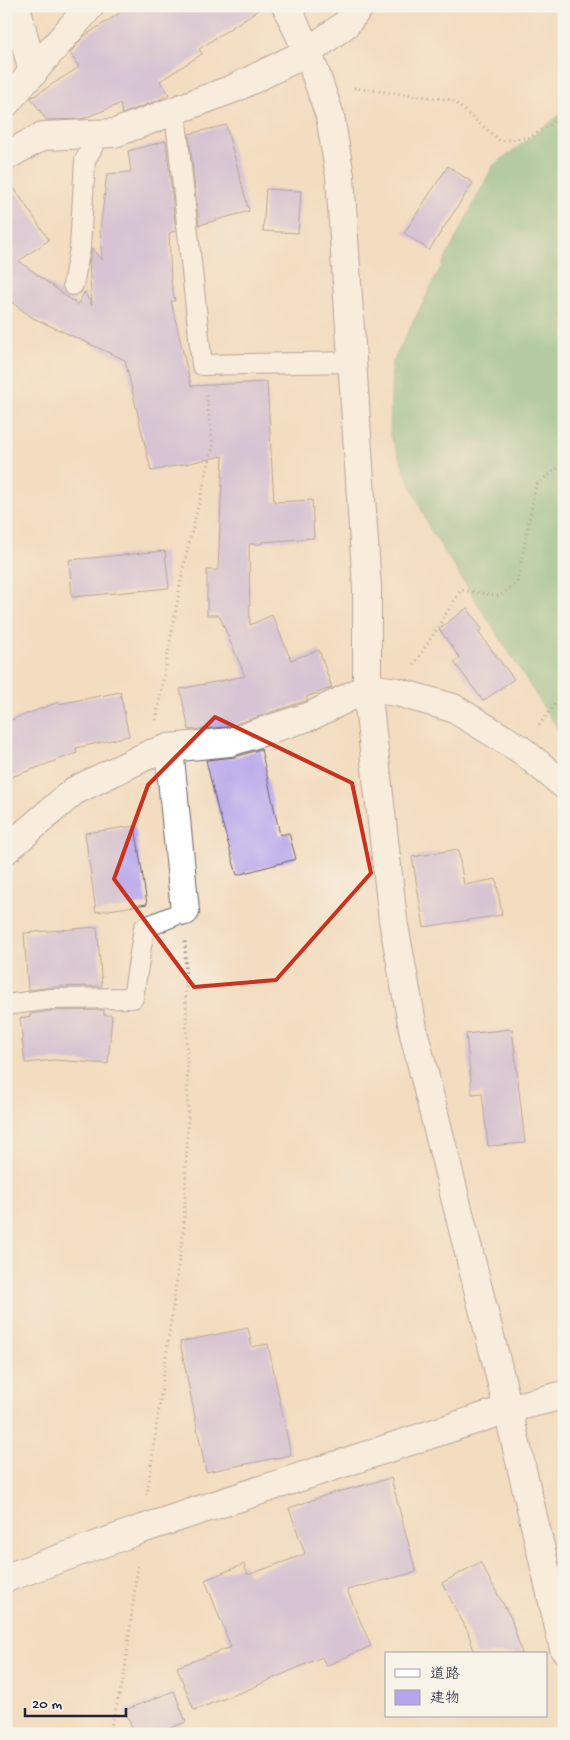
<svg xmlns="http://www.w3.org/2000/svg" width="570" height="1740" font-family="'Gochi Hand','Klee One',sans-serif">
	<rect width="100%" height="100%" fill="#f7f3e8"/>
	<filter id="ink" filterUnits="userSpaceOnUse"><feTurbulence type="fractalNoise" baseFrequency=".02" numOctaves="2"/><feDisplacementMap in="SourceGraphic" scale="10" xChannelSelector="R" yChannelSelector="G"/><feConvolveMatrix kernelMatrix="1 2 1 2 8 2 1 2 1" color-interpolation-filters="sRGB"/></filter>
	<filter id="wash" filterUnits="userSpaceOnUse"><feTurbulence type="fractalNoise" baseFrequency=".0096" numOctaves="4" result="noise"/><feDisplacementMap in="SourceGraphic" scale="20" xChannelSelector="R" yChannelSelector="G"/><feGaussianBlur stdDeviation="1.12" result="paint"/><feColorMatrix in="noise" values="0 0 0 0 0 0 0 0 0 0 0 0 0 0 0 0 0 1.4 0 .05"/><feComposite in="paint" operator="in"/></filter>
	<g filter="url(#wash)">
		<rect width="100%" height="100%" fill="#f3dcbf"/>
		<path fill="#68b57e" stroke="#456c5c" d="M 564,112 L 564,739 L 429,527 L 390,435 L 392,363 L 493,166 Z"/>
		<g id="blocks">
			<g fill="#b6a5ec">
				<path d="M 130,6 L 264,6 L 199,49 L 202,54 L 160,81 L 169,94 L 161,99 L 122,114 L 120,104 L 82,119 L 46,120 L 31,98 L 79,67 L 70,53 L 83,37 Z"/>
				<path d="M 226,125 L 249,211 L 199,225 L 189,134 Z"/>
				<path d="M 166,141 L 176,231 L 169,233 L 171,282 L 175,301 L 171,301 L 191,386 L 267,382 L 274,502 L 312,500 L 314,538 L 262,542 L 262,544 L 249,544 L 250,625 L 272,615 L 291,660 L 319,650 L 332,688 L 306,697 L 308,700 L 227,727 L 189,730 L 180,689 L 245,676 L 219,615 L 207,615 L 207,570 L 218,570 L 223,456 L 151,471 L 125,360 L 33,318 L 6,298 L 6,176 L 49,240 L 19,261 L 78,305 L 84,292 L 92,305 L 89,263 L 92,248 L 102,261 L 100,230 L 107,174 L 131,172 L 128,151 Z"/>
				<path d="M 448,166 L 473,183 L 429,250 L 404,233 Z"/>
				<path d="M 266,189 L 301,191 L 298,233 L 263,231 Z"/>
				<path d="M 165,551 L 169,588 L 72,597 L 69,560 Z"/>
				<path d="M 467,608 L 482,629 L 478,632 L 514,679 L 483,701 L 454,662 L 460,658 L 439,629 Z"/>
				<path d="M 120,692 L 129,736 L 76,748 L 77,753 L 6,779 L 6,722 L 58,702 L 59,704 Z"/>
				<path d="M 261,749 L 280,835 L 289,833 L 296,859 L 237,875 L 220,815 L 219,815 L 206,760 L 235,757 Z"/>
				<path d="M 135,826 L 147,904 L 96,912 L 85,833 Z"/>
				<path d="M 458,849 L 464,885 L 496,879 L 502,915 L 424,927 L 412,857 Z"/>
				<path d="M 97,927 L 102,986 L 51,987 L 28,990 L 24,933 Z"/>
				<path d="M 104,1010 L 104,1015 L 112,1015 L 108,1064 L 54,1060 L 25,1063 L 20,1018 L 31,1016 L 30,1014 L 52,1011 Z"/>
				<path d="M 512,1029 L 525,1143 L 488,1146 L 482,1093 L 472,1094 L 466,1034 Z"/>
				<path d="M 248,1328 L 252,1347 L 268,1344 L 291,1455 L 206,1472 L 180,1342 Z"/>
				<path d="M 391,1478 L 416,1572 L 347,1590 L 371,1646 L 326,1666 L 322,1657 L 247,1690 L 194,1710 L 177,1667 L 231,1647 L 205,1580 L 244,1564 L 248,1575 L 305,1554 L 289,1508 L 330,1494 Z"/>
				<path d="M 480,1562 L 511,1618 L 522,1654 L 475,1654 L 468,1632 L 442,1583 Z"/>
				<path d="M 174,1691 L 186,1722 L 155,1734 L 134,1734 L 125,1710 Z"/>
			</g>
		</g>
	</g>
	<g filter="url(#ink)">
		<use href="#blocks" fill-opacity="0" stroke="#6b6369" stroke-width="1"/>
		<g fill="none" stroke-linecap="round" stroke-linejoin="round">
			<defs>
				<g id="service">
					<path d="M 175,111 L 202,365 L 353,362"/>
					<path d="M 73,285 L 80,248 L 85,160 L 100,134"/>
					<path d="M 6,1005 L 51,999 L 133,998 L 144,928 L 185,911"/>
				</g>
				<g id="minor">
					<path d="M 16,6 L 33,73"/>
					<path d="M 6,156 L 43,136 L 115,133 L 235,88 L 308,52 L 346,24 L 360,6"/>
					<path d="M 169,748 L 185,911"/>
					<path d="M 6,850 L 74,791 L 150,754 L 169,748 L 230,742 L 311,716 L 367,688 L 397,692 L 453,708 L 520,749 L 564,785"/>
					<path d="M 6,1578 L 142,1529 L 508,1409 L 564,1395"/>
				</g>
				<path id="tertiary" d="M 286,6 L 308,52 L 330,116 L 340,176 L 367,588 L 367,688 L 393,920 L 414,1034 L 501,1380 L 564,1649"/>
				<path id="secondary" d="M 6,103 L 90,6"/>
			</defs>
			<use href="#service" stroke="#6b6369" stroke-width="22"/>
			<use href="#minor" stroke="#6b6369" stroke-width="30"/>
			<use href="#tertiary" stroke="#6b6369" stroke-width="30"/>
			<use href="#secondary" stroke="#6b6369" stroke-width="30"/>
			<g stroke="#6b6369" stroke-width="3" stroke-dasharray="1 4" stroke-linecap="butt">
				<path d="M 354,88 L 452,100 L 500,141 L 531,137 L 564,116"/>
				<path d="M 414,665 L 461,590 L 500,596 L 517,582 L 536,485 L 564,463"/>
				<path d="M 156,720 L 184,564 L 213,446 L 206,393"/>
				<path d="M 539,725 L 564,693"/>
				<path d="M 147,1495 L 184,1226 L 188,1114 L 185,941"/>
				<path d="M 109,1734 L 124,1677 L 138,1563"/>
			</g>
			<use href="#service" stroke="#fff" stroke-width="20"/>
			<use href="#minor" stroke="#fff" stroke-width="28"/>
			<use href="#tertiary" stroke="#fff" stroke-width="28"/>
			<use href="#secondary" stroke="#fff" stroke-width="28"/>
		</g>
	</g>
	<path d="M0 0H570V1740H0ZM 215,717 L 352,783 L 371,873 L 276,980 L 194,987 L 114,879 L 148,785 Z" fill="#f3dcbf" fill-opacity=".55" fill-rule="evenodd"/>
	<path fill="none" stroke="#c8321e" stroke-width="4" stroke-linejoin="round" d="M 215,717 L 352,783 L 371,873 L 276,980 L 194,987 L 114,879 L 148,785 Z"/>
	<rect width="570" height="1740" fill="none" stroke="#f7f3e8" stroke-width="25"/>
	<rect x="385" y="1652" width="162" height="65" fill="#f7f3e8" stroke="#a29fa3"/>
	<rect x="395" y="1669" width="25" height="8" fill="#ffffff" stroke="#a29fa3"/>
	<text x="430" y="1678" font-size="15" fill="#22223b">道路</text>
	<rect x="395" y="1690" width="25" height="15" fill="#b6a5ec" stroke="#a29fa3"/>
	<text x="430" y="1702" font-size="15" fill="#22223b">建物</text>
	<path d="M25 1708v8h101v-8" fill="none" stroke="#22223b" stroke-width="2.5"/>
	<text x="32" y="1708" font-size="15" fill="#22223b" stroke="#f7f3e8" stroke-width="4" paint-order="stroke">20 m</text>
</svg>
